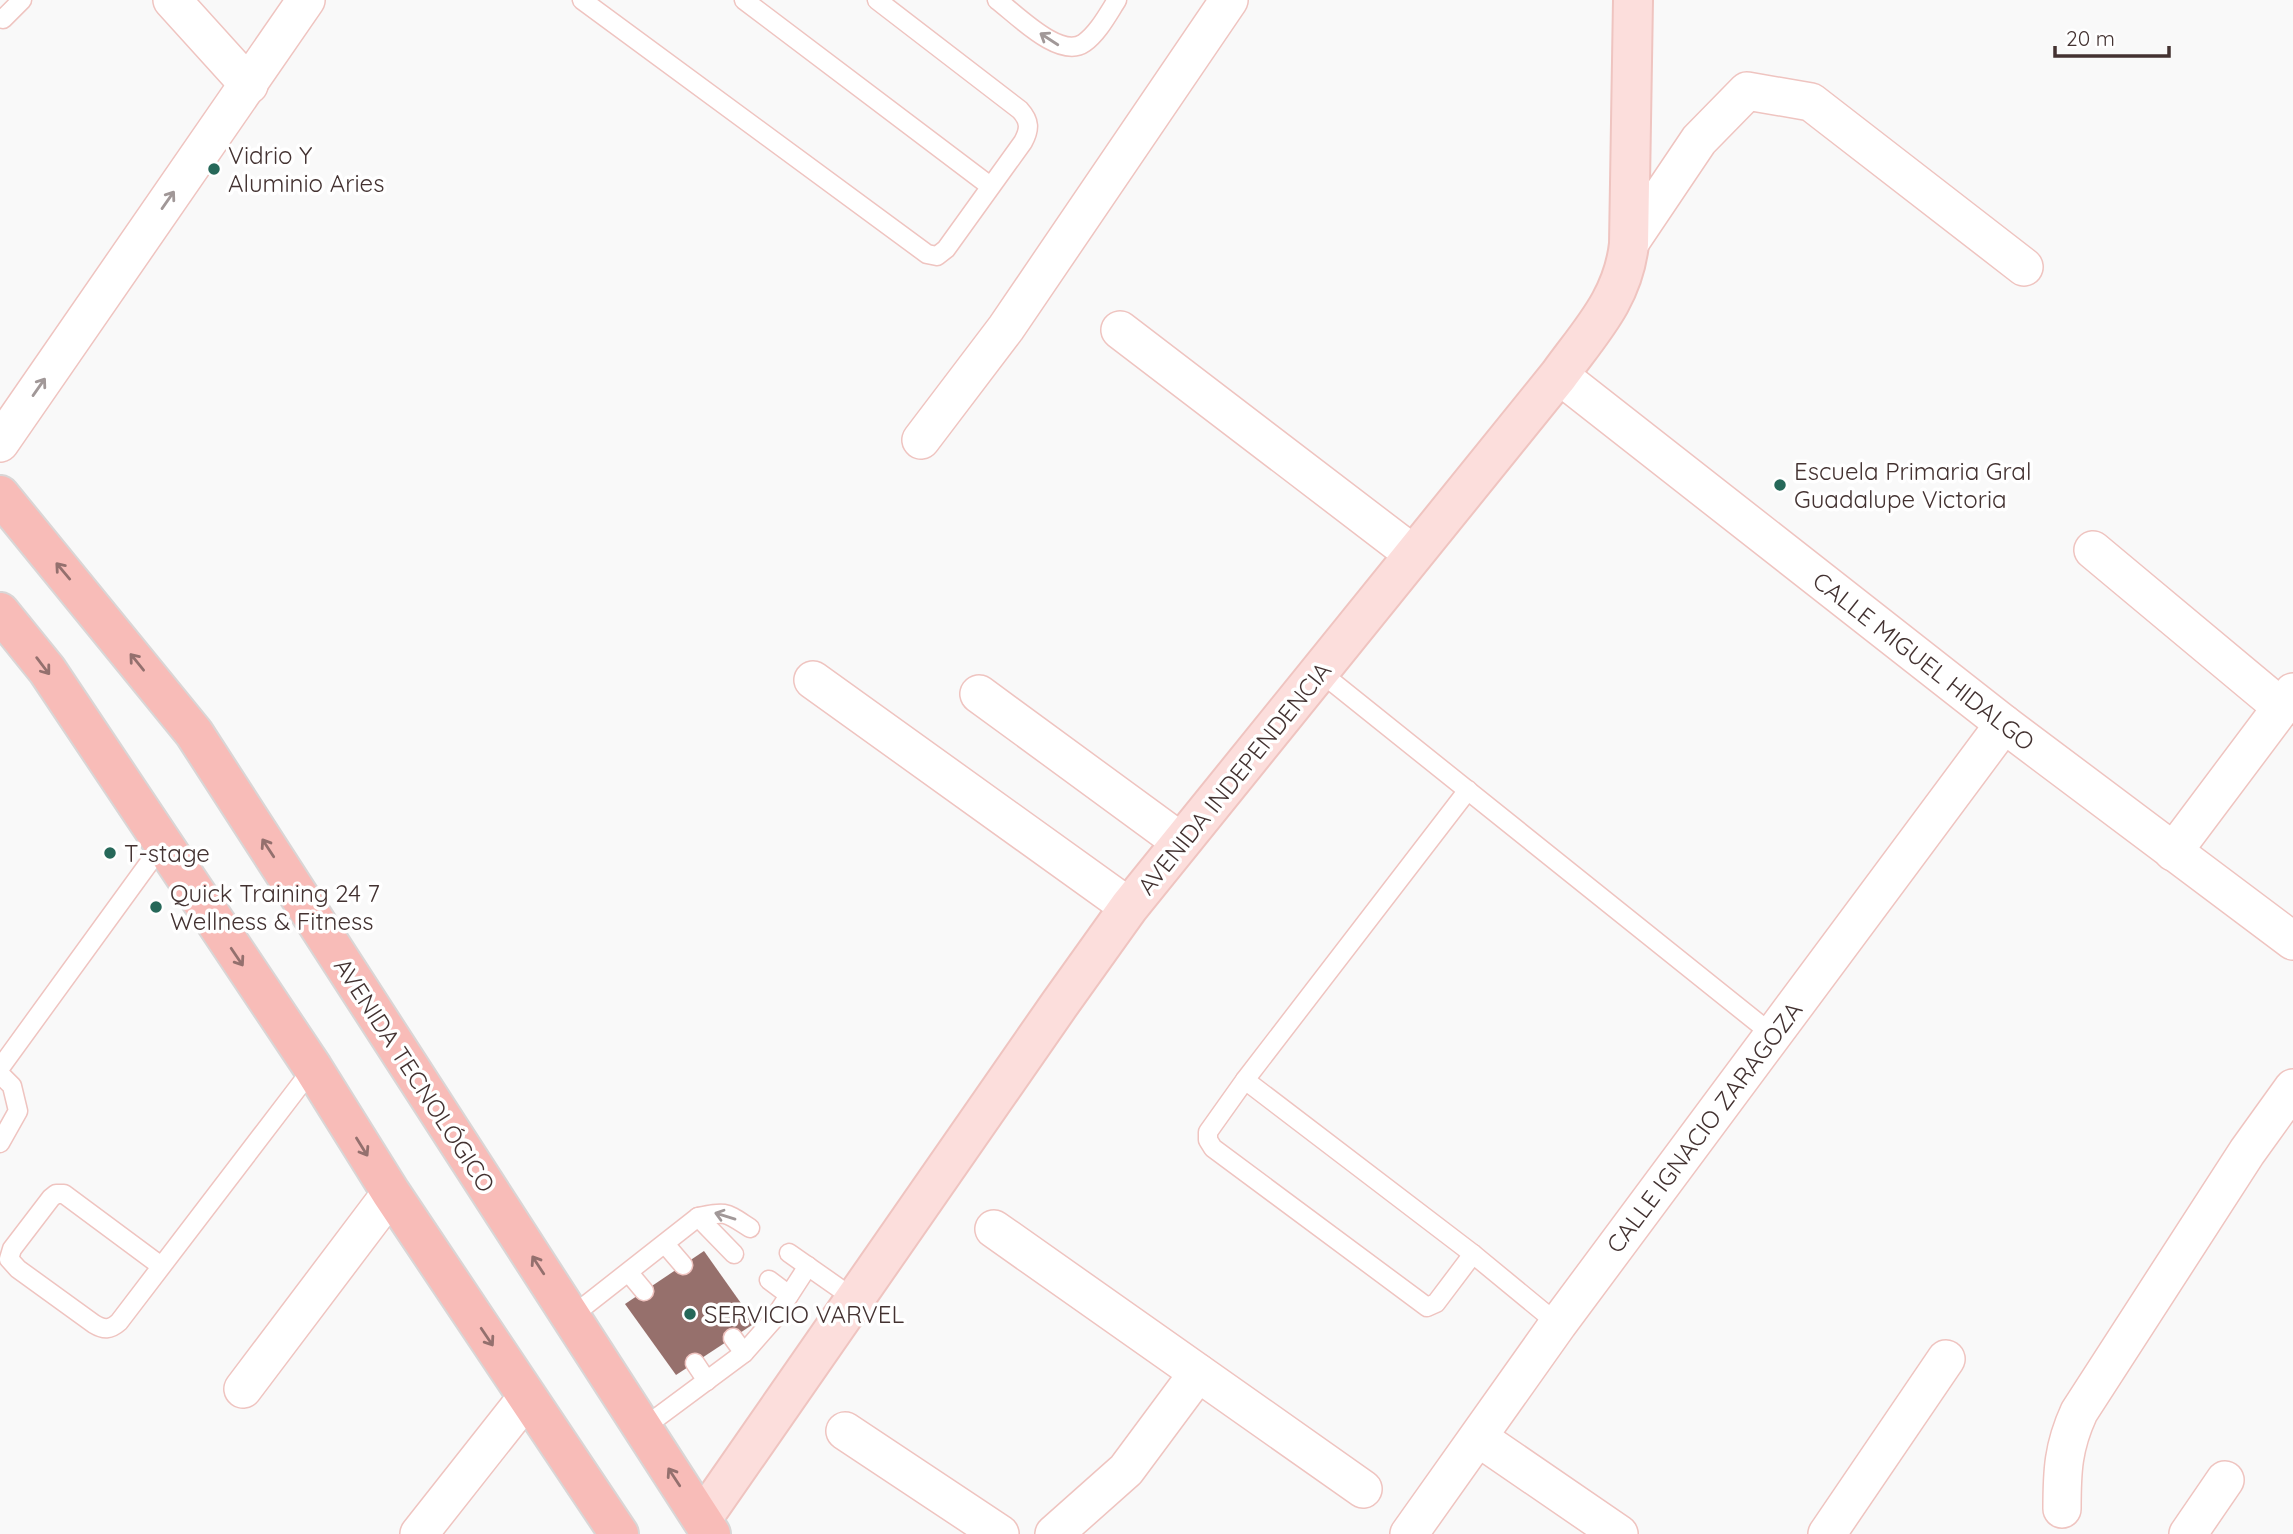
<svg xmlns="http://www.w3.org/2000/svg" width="2293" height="1534" font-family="Quicksand,sans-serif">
	<rect width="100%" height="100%" fill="#f9f9f9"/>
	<path fill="#96706c" d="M 704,1251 L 755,1323 L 676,1375 L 625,1304 Z"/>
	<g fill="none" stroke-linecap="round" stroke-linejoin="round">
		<defs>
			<g id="lane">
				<path d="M 582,0 L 927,254 L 937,256 L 946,249 L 1023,142 C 1030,129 1030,121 1020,110 L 877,0"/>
				<path d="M 744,0 L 990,186"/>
				<path d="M 997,0 C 1016,14 1060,60 1084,43 C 1098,33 1108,14 1117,0"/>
				<path d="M 3,19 L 22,0"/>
				<path d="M 1320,672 L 1773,1035"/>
				<path d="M 1468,790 L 1245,1080 L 1208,1132 L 1208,1140 L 1213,1148 L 1427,1307 L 1436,1303 L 1473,1254"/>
				<path d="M 0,1068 L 162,845"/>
				<path d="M 0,1074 L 12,1086 L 18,1111 L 0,1143"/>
				<path d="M 1245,1080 L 1473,1254 L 1558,1324"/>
				<path d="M 698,1217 L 734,1254"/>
				<path d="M 665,1244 L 683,1265"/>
				<path d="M 789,1253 L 856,1300"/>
				<path d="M 161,1266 L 64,1194 L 56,1194 L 51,1198 L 12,1249 L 9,1259 L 18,1269 L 94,1324 C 104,1330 110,1330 119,1322 L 313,1068"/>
				<path d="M 629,1273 L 644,1291"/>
				<path d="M 769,1280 L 789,1295"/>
				<path d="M 572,1316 L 698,1217 C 727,1211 725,1212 750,1228"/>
				<path d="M 733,1338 L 744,1353"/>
				<path d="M 695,1363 L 707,1381"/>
				<path d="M 643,1428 L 744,1353 L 773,1320 L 808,1266"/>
			</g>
			<g id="street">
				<path d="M 172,0 L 249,85"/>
				<path d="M 1629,244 L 1699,140 L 1747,91 L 1811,102 L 2024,267"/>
				<path d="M 1120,330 L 1413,554"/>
				<path d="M 1559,375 L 2004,724 L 2293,941"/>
				<path d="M 921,440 L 1006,328 L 1229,0"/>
				<path d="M 0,443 L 306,0"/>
				<path d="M 2093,550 L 2281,707"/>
				<path d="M 813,680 L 1129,907"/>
				<path d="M 979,694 L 1181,842"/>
				<path d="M 2173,852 L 2293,692"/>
				<path d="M 994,1229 L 1363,1489"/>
				<path d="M 243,1389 L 391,1193"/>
				<path d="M 845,1431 L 1000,1534"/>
				<path d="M 1479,1438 L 1619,1534"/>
				<path d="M 2062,1509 C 2062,1471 2063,1447 2079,1412 L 2247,1152 L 2293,1088"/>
				<path d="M 419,1534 L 527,1397"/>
				<path d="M 1054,1534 L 1126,1470 L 1198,1373"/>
				<path d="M 1409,1534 L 1558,1324 L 2004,724"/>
				<path d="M 1827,1534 L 1946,1359"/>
				<path d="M 2188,1534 L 2225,1480"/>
			</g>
			<path id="secondary" d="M 702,1519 L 1059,1005 L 1129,907 L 1559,375 C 1590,332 1623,299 1629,244 L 1633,0"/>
			<g id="primary">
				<path d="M 0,495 L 194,733 L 711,1534"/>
				<path d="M 0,612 L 47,670 L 313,1068 L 391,1193 L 619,1534"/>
			</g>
		</defs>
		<use href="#lane" stroke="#efc4c0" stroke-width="21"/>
		<use href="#street" stroke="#efc4c0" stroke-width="40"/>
		<use href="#secondary" stroke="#efc4c0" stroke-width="42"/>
		<use href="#primary" stroke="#d9d6d6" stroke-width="42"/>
		<use href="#lane" stroke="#fff" stroke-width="18"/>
		<use href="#street" stroke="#fff" stroke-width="37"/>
		<use href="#secondary" stroke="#fcdedc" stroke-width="38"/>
		<use href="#primary" stroke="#f8bcb8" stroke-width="38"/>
	</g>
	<defs><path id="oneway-shaft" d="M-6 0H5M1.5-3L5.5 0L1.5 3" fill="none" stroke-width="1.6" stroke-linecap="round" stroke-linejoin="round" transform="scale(1.75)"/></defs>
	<g stroke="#a19898">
		<use href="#oneway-shaft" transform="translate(1049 39) rotate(-147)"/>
		<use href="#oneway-shaft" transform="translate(168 200) rotate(-55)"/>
		<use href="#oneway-shaft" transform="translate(39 387) rotate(-55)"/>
		<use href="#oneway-shaft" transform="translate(725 1216) rotate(-163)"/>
	</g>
	<g stroke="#94706e">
		<use href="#oneway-shaft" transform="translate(63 571) rotate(-130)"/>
		<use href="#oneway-shaft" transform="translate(137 662) rotate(-129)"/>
		<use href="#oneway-shaft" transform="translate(43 666) rotate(53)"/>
		<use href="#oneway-shaft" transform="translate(268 848) rotate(-123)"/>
		<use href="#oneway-shaft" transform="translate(237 957) rotate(56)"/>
		<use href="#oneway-shaft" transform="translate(362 1147) rotate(58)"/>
		<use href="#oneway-shaft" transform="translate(538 1265) rotate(-123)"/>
		<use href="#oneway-shaft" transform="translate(487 1337) rotate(56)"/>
		<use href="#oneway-shaft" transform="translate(674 1477) rotate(-123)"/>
	</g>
	<g fill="#266859" stroke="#fff" stroke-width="2.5">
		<circle cx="214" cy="169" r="7"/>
		<circle cx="1780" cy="485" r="7"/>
		<circle cx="110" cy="853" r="7"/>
		<circle cx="156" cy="907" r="7"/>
		<circle cx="690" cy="1314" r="7"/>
	</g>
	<g text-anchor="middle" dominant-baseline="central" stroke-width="7" stroke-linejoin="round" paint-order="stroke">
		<g font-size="24" fill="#433231" stroke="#fff" text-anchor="start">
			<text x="228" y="155">Vidrio Y<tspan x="228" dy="28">Aluminio Aries</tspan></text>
			<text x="1794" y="471">Escuela Primaria Gral<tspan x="1794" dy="28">Guadalupe Victoria</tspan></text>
			<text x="124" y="853">T-stage</text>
			<text x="170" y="893">Quick Training 24 7<tspan x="170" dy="28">Wellness &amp; Fitness</tspan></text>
			<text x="704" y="1314">SERVICIO VARVEL</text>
		</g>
		<g font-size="24" fill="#433231" stroke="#fff">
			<text transform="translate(1924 661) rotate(38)">CALLE MIGUEL HIDALGO</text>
			<text transform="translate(1234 778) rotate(-51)">AVENIDA INDEPENDENCIA</text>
			<text transform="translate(415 1075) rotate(57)">AVENIDA TECNOLÓGICO</text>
			<text transform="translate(1704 1127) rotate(-53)">CALLE IGNACIO ZARAGOZA</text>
		</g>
	</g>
	<path d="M2055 46v10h114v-10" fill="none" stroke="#433231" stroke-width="3.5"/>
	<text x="2066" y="46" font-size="21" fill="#433231" stroke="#ffffff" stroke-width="5" paint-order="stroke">20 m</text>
</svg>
